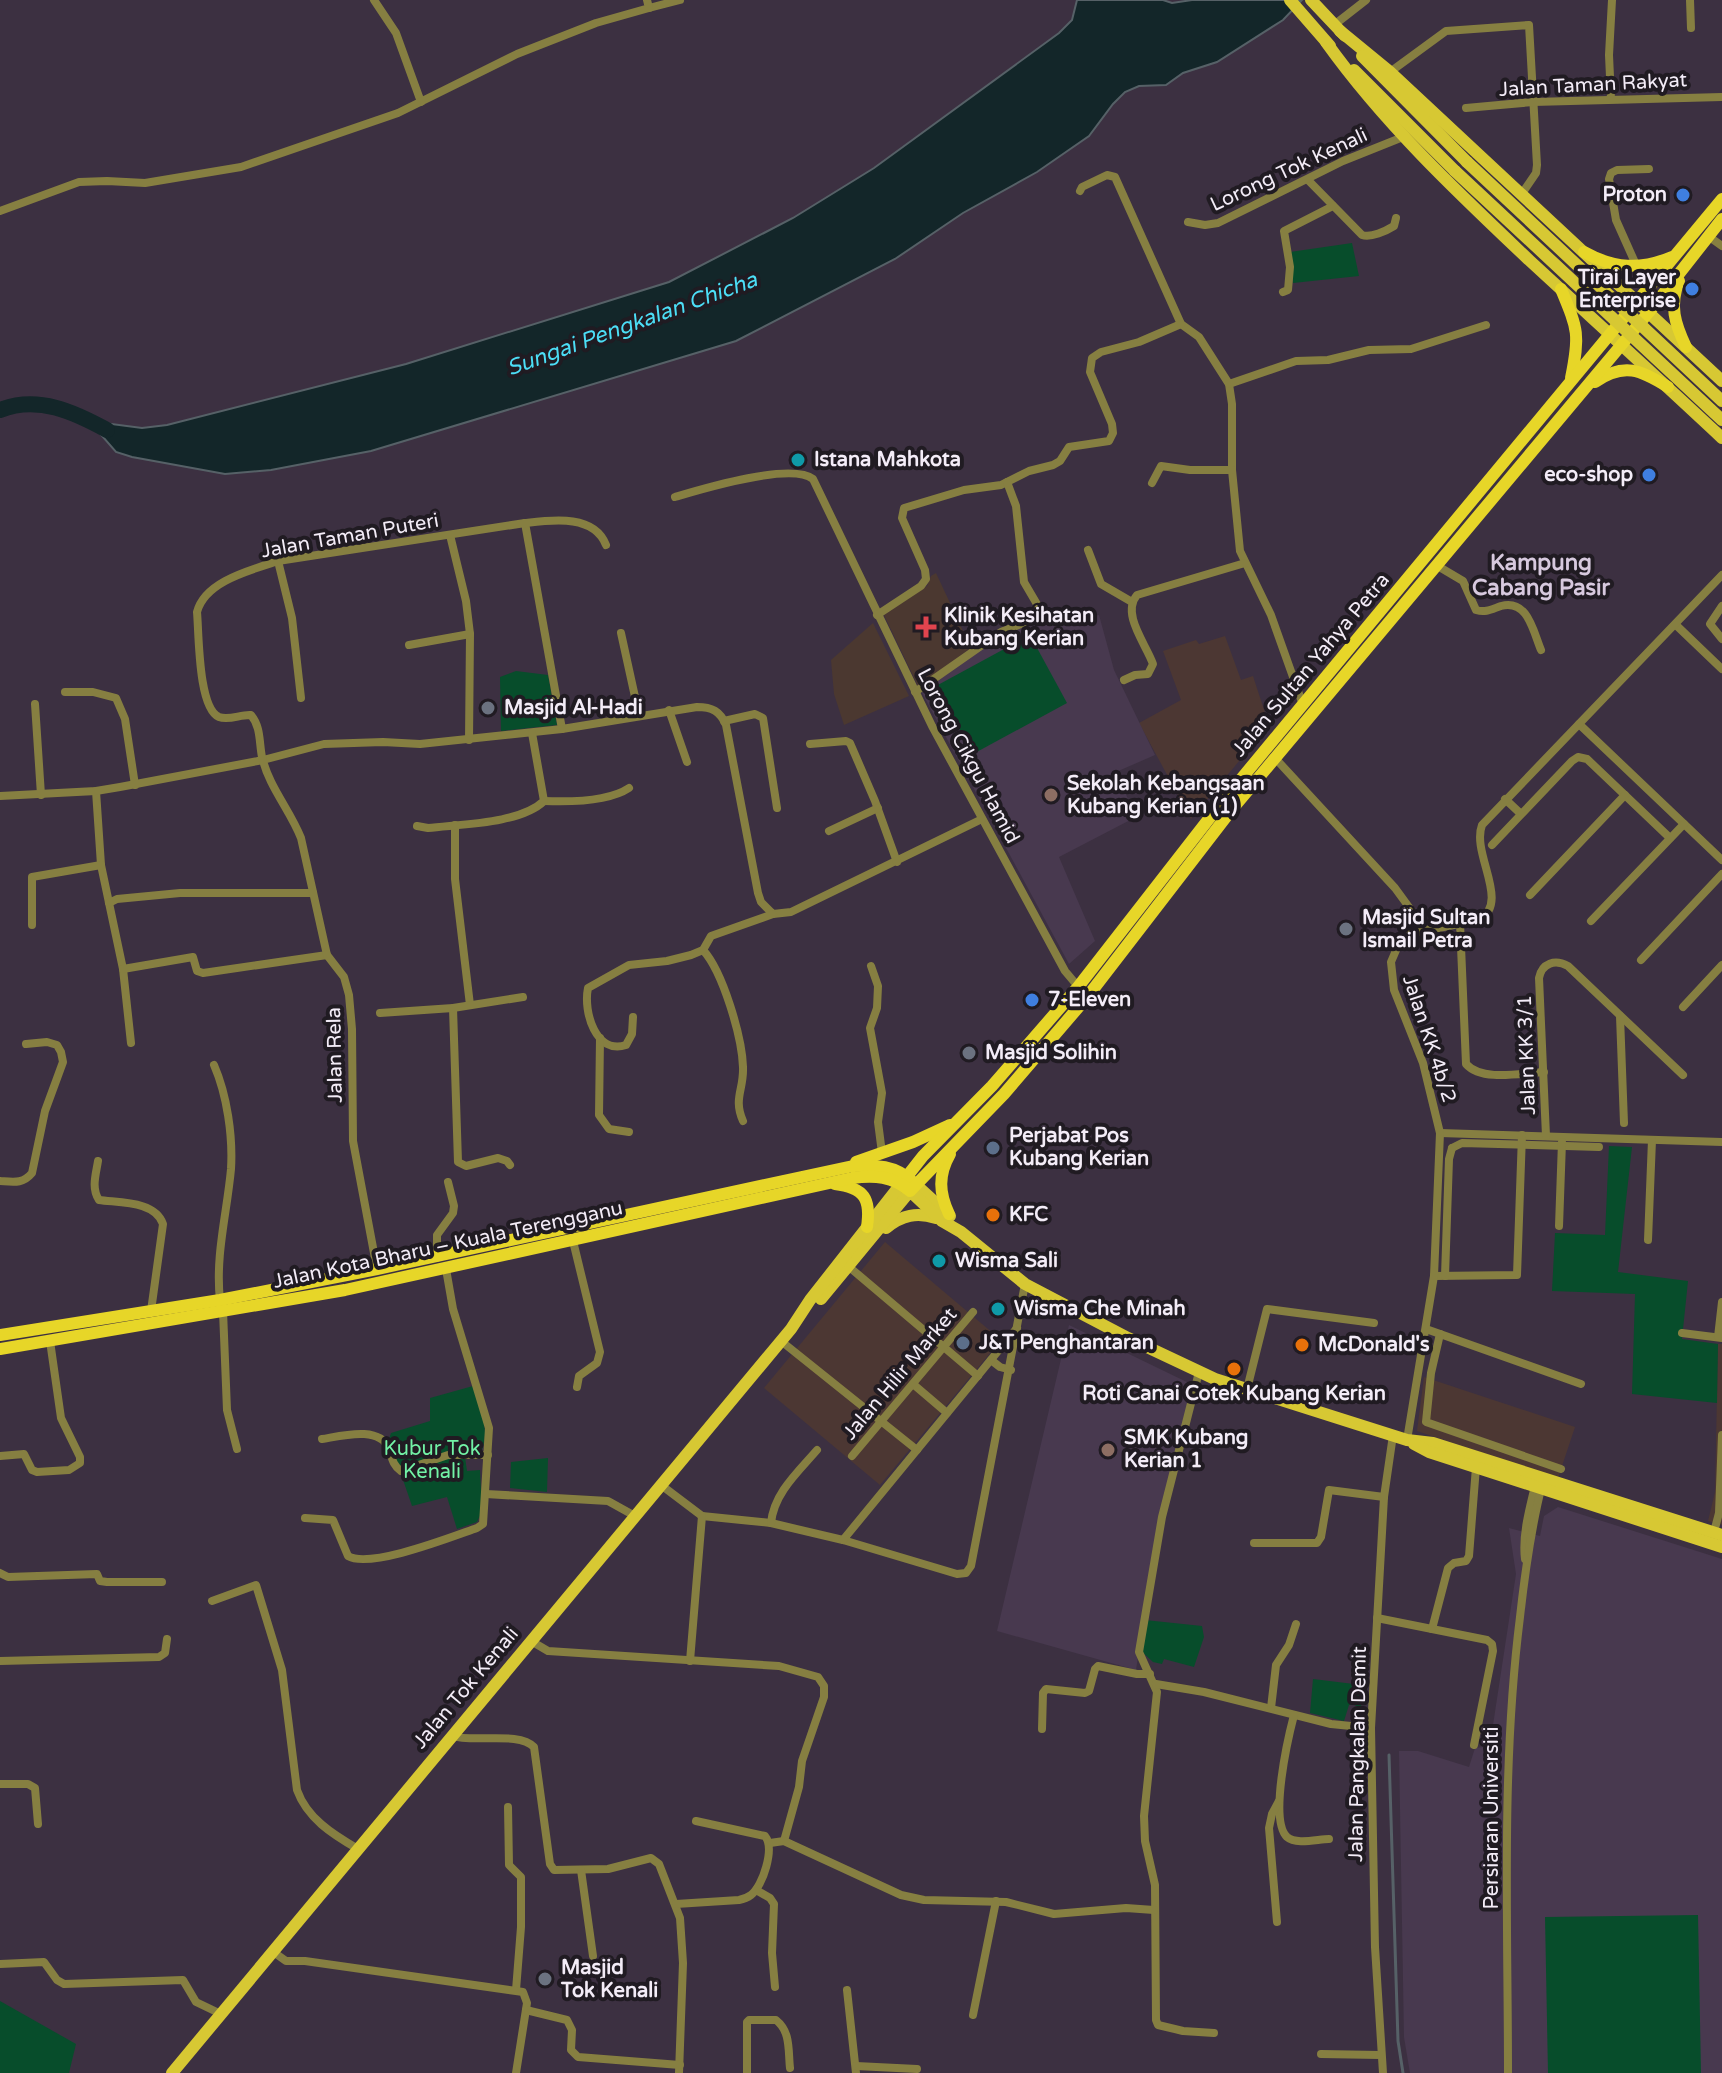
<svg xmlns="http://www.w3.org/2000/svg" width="1722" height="2073" font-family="'Varela Round',sans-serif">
	<rect width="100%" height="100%" fill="#3c3041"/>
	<g fill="#4c3733">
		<path d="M 1225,636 L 1241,680 L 1253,676 L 1269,725 L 1191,819 L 1139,723 L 1181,700 L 1163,651 L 1196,640 L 1199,644 Z"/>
		<path d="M 885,1242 L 1001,1340 L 880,1485 L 764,1388 Z"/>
		<path d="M 1718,1344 L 1722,1344 L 1722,1525 L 1708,1521 L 1715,1492 Z"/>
		<path d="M 1424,1377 L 1575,1427 L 1558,1478 L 1417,1431 Z"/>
	</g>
	<g fill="#48394f">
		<path d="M 1099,615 L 1114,670 L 1155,755 L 1116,772 L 1136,817 L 1059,857 L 1095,941 L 1069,964 L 921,691 L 1003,633 L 1021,626 Z"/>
		<path d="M 1069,1325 L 1193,1385 L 1159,1516 L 1136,1670 L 997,1631 Z"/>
		<path d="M 1558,1507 L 1722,1559 L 1722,2073 L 1410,2073 L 1404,2037 L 1399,1751 L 1418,1751 L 1469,1767 L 1475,1748 L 1493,1746 L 1493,1725 L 1516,1574 L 1509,1528 L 1540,1536 L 1544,1516 Z"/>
	</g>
	<g fill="#4b3830">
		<path d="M 936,573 L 971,648 L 918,686 L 884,615 L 927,586 L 931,576 Z"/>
		<path d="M 873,623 L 909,696 L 844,725 L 834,694 L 831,660 Z"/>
	</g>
	<g fill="#074d2b">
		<path d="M 1352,243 L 1359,276 L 1293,283 L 1290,252 Z"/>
		<path d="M 1030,635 L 1067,703 L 973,754 L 936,686 Z"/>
		<path d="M 516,671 L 548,675 L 557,725 L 501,731 L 500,677 Z"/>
		<path d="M 1609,1146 L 1632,1147 L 1618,1272 L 1688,1281 L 1682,1339 L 1718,1344 L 1717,1403 L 1632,1394 L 1635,1294 L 1552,1291 L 1555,1233 L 1605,1235 Z"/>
		<path d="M 473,1386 C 480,1407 491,1430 481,1452 L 465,1457 L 467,1471 L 480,1470 L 482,1511 L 477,1522 L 457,1529 L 447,1497 L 412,1506 L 389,1439 L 391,1433 L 430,1421 L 430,1398 Z"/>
		<path d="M 548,1458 L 547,1492 L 510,1488 L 511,1462 Z"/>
		<path d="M 1145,1620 L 1202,1626 L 1204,1637 L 1194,1667 L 1164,1659 L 1162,1664 L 1153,1662 L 1141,1651 Z"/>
		<path d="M 1313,1679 L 1362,1685 L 1361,1709 L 1353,1704 L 1349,1705 L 1344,1721 L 1310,1713 Z"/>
		<path d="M 1698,1915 L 1701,2073 L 1548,2073 L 1545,1917 Z"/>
		<path d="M 0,2001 L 76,2044 L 69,2073 L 0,2073 Z"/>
	</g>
	<path fill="#132629" stroke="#566167" stroke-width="2" d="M 1077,0 L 1163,0 L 1172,3 L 1192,0 L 1302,0 L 1283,20 L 1217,62 L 1183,73 L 1166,85 L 1139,86 L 1125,92 L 1113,104 L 1089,136 L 1037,172 L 963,213 L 895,259 L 736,341 L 371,451 L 271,470 L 225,474 L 132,457 L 116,452 L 89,421 L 142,428 L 167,425 L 406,364 L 669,282 L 793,218 L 874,168 L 1059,33 L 1072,20 Z"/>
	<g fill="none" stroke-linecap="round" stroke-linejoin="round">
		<path stroke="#566167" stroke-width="3" d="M 1389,1755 L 1398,2041 L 1403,2073"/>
		<path stroke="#132629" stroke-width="16" d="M 0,410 C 38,395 74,412 107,430"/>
		<g stroke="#867f41" stroke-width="8">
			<path d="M 374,0 L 396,33 L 421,102"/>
			<path d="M 1690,0 L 1691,28"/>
			<path d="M 649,8 L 680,0"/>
			<path d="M 1334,25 L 1366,0"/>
			<path d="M 1390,72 L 1446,31 L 1529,25 L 1537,165 L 1536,173 L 1521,195"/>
			<path d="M 1611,99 L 1609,55 L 1612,0"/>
			<path d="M 1466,108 L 1533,102 L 1722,97"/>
			<path d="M 1308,180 L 1362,235 C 1371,238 1386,231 1394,226 L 1396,218"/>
			<path d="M 1080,191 L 1082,187 L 1107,175 L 1115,177 L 1181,324 L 1199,337 L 1229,384 L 1232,404 L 1232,470 L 1240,551 L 1271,615 L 1303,705"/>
			<path d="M 0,211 L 79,182 L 107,181 L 145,183 L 241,167 L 398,113 L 517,54 L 596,23 L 649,8 L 647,0"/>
			<path d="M 1188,222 L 1205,225 L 1218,223 L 1343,161 L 1403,137"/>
			<path d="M 1708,236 L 1722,246"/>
			<path d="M 1637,267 L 1616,220 L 1609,179 L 1611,173 L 1617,170 L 1649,169"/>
			<path d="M 1283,292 L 1288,290 L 1290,267 L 1284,231 L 1333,206"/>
			<path d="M 1229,384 L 1296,361 L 1328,360 L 1369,350 L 1411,349 L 1486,325"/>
			<path d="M 1152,483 L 1161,466 L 1190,470 L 1232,470"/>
			<path d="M 675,497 C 702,489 791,462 813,479 L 932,726 L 1065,971 L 1081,990"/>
			<path d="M 525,523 L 562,729 L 697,707 C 712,707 720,711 726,725 L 758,893 L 761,902 L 773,914 L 791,912 L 982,819"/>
			<path d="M 450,535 L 466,601 L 470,634 L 469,740"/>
			<path d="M 1088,550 L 1101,584 L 1132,602"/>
			<path d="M 278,561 L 292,618 L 301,698"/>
			<path d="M 1436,565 L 1463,581 L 1476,610 C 1486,613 1492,609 1501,606 C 1528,599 1533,631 1541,650"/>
			<path d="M 1722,606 L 1710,624 L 1722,639"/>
			<path d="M 877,615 L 921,586 L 926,579 L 925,570 L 902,518 L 904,508 L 964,490 L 1001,485 L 1029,471 L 1053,465 L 1060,461 L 1069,447 L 1109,441 L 1113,433 L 1112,424 L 1090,372 L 1092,358 L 1101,352 L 1139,342 L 1181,324"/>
			<path d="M 1676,625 L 1722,669"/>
			<path d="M 621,633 L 639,715"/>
			<path d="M 409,645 L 470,634"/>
			<path d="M 1124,680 L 1135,675 L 1148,674 L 1153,664 C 1146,644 1121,614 1137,595 L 1245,563"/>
			<path d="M 65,692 L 93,692 L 116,698 L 125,719 L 135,785"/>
			<path d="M 915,692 L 1001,632 L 1041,616 L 1041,611 L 1024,582 L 1016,506 L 1007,482"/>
			<path d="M 35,704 L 41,795"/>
			<path d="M 669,710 L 687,762"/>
			<path d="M 724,721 L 755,714 L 763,718 L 777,808"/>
			<path d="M 1579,724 L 1722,860"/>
			<path d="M 810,744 L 846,741 L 850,743 L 875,801 L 897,862"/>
			<path d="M 1275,758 L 1395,888 L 1425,929"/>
			<path d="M 96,791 L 101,865 L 123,969 L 131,1043"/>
			<path d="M 0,796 L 96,791 L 120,787 L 263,760 L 324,744 L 383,742 L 420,744 L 562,729"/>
			<path d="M 1505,799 L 1521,814"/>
			<path d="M 544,801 C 569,802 608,802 629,788"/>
			<path d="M 455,825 L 455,879 L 470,1005"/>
			<path d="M 417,826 L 428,828 C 460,824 520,824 544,801 L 532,733"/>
			<path d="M 829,831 L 878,808"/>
			<path d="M 1492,845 L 1572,761 L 1578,757 L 1587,759 L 1670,838"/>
			<path d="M 1530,895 L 1625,795"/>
			<path d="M 109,903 L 117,899 L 180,893 L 313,893"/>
			<path d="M 1591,921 L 1684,824"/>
			<path d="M 1460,923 L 1466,1064 C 1482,1082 1522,1073 1544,1072"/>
			<path d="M 32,925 L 32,877 L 101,865"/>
			<path d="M 703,950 C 723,972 742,1037 743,1067 C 744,1090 733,1098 743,1121"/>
			<path d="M 1641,960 L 1722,874"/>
			<path d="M 871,966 L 878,986 L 877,1008 L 870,1028 L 882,1093 L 878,1122 L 882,1153"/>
			<path d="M 123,969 L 193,957 L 197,971 L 203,973 L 327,955"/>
			<path d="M 1683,1007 L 1722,965"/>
			<path d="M 453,1008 L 458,1162 L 466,1166 L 498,1158 L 507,1161 L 510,1165"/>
			<path d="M 380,1013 L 453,1008 L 523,997"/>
			<path d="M 1620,1016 L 1624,1123"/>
			<path d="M 633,1017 L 632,1034 L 626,1045 C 596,1055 583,1012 588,988 L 629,965 L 667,961 L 691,955 L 703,950 L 711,936 L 773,914"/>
			<path d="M 600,1038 L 599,1115 L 609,1129 L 629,1132"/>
			<path d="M 214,1065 C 227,1095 233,1136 231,1169 C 227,1213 215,1256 220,1300"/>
			<path d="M 1440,1133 L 1722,1142"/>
			<path d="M 1546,1136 L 1539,978 C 1542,963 1555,959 1568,966 L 1683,1075"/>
			<path d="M 1452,1148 L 1462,1143 L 1599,1147"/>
			<path d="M 98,1161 C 96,1174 91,1188 99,1200 C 120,1203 155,1201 163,1224 L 151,1311"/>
			<path d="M 0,1181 C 14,1182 23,1184 32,1173 L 45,1111 L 63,1062 L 61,1052 L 57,1045 L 47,1042 L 26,1044"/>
			<path d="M 1559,1226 L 1562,1142"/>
			<path d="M 1648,1240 L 1652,1140"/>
			<path d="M 573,1241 L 600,1352 L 597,1363 L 579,1376 L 577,1387"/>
			<path d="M 437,1258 L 437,1235 L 453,1213 L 454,1206 L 448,1182"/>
			<path d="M 848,1266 L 978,1376"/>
			<path d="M 377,1269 L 353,1141 L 352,1029 L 349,995 L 344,977 L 327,955 L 301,838 C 290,810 269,787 262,757 C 259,742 261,727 251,715 C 241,714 229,721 219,717 C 198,708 199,633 197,612 C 205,581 251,570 278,561 L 525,523 C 552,520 594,514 606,545"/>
			<path d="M 1434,1276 L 1517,1275 L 1522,1135"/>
			<path d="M 1445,1276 L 1449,1159 L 1452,1148"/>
			<path d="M 223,1311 L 227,1410 L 237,1449"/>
			<path d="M 1426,1329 L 1581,1384"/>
			<path d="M 1682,1333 L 1722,1338"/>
			<path d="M 1440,1334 L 1431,1373 L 1426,1422 L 1561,1469"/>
			<path d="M 1718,1337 L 1722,1302"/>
			<path d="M 781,1341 L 917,1450"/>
			<path d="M 991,1360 L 1000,1367 L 1011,1370"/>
			<path d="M 1199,1372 L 1162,1517 L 1139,1652 L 1157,1692 L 1144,1816 L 1145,1841 L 1155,1885 L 1156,2020 L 1158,2025 L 1183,2031 L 1214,2033"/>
			<path d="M 913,1384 L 947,1413"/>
			<path d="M 1247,1389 L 1267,1309 L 1374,1323"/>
			<path d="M 322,1439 C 341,1436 380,1425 389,1449 C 392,1458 393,1466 401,1471 L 448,1455 L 488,1455"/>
			<path d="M 1407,1440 L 1434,1276 L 1440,1133 L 1423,1063 L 1394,990 L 1391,962 L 1400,941 L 1408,934 L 1479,920 C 1511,902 1471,854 1482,825 L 1722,575"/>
			<path d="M 0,1456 L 24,1454 L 32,1470 L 37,1472 L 69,1470 L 80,1463 L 80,1457 L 61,1418 L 50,1341"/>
			<path d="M 852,1456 L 973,1312"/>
			<path d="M 661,1485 L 702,1516 L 771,1523 L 843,1540 L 957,1574 L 966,1573 L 971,1566 L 1025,1284"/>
			<path d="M 486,1494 L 608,1501 L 635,1516"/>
			<path d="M 305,1518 L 333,1520 L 348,1556 C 370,1569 451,1537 477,1528 L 483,1524 L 489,1428 L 453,1309 L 446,1269"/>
			<path d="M 771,1523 C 774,1493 798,1472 817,1450"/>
			<path d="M 1714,1532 L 1719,1513 L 1722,1435"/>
			<path d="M 843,1540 L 1017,1328"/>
			<path d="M 1254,1543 L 1317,1543 L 1321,1537 L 1329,1490 L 1384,1497"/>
			<path d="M 1525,1559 C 1522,1534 1530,1507 1536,1482"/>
			<path d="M 0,1573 L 8,1577 L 97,1574 L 100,1581 L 107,1582 L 162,1582"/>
			<path d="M 212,1601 L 256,1585 L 282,1670 L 297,1790 C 307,1818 332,1834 358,1849"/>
			<path d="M 1377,1618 L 1487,1640 L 1492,1644 L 1493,1651 L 1474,1745"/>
			<path d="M 1432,1629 L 1448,1568 L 1454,1563 L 1466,1561 L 1469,1556 L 1476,1467"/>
			<path d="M 531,1641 L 548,1651 L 779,1666 L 818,1677 L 824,1686 L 824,1697 L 802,1761 L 799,1787 L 784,1841"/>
			<path d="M 0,1661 L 159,1657 L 165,1653 L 167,1639"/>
			<path d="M 690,1661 L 702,1516"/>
			<path d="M 1156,1684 L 1204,1692 L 1331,1724 L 1371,1728"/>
			<path d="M 1271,1708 L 1276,1665 L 1289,1645 L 1296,1624"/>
			<path d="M 1294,1715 C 1288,1738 1269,1820 1287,1837 C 1296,1845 1318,1839 1329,1839"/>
			<path d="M 1042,1729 L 1043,1693 L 1046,1689 L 1085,1693 L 1089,1691 L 1095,1669 L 1098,1666 L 1137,1674 L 1150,1674"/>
			<path d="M 452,1736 C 474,1743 519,1731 534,1747 L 550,1864 L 554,1870 L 608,1869 L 651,1858 L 659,1864 L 680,1918 L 683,1963 L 679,2073"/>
			<path d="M 0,1784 L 28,1784 L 35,1788 L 38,1824"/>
			<path d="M 508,1807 L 509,1865 L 521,1877 L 521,1927 L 516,1990"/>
			<path d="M 770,1843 L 784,1841 L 901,1895 L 924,1900 L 1006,1902 L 1054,1914 L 1126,1908 L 1154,1910"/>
			<path d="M 581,1870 L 593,1956"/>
			<path d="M 756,1890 L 770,1898 L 774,1904 L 772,1953 L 775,1987"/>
			<path d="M 676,1904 L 739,1900 C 744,1899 747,1898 751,1895 C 763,1886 775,1848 765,1836 L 696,1821"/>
			<path d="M 1277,1922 L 1269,1828 L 1272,1814 L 1279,1801"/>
			<path d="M 272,1951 L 286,1961 L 305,1961 L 523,1992 L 527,2003 L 516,2073"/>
			<path d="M 0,1964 L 44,1962 L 57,1980 L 64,1984 L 183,1980 L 196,2002 L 221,2014"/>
			<path d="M 847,1990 L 856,2073"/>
			<path d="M 526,2010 L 567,2020 L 572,2030 L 571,2050 L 578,2057 L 680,2065"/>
			<path d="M 973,2015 L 996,1901"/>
			<path d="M 1321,2054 L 1380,2055"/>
			<path d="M 856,2066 L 917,2069"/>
			<path d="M 747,2073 L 747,2022 L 749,2020 L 776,2020 C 791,2032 788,2050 790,2068"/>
			<path d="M 1383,2073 L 1375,1947 L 1371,1728 L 1384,1497 L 1393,1435"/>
			<path d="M 1508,2073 C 1508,1921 1501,1768 1520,1617 C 1525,1572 1531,1528 1542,1485"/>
		</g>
		<g stroke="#d7c833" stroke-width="12">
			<path d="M 1290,0 L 1330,46"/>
			<path d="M 1311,0 L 1345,36"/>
			<path d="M 1340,31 L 1390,72 L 1722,381"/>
			<path d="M 1326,42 C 1384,123 1456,191 1529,260 C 1593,319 1658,378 1722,438"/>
			<path d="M 1362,56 L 1467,162"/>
			<path d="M 1354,70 L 1455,171"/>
			<path d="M 915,1184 L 950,1216"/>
			<path d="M 886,1228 C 902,1215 917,1212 936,1218"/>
			<path d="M 821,1299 L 910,1191 L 942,1221 L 961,1232 L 1025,1284 L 1128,1338 L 1215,1379 L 1407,1440 L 1433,1443 L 1722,1535"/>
			<path d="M 1414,1444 L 1429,1452 L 1722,1547"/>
			<path d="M 172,2073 L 791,1329 L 810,1300 L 901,1184"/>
		</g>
		<g stroke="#e7d628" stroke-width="12">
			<path d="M 1584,252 C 1614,269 1641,270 1672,257"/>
			<path d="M 1679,281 C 1669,305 1675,324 1686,347"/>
			<path d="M 1561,289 C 1578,330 1580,334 1571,378"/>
			<path d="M 1595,382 C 1624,362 1641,370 1668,387"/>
			<path d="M 856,1162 L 913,1142 L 950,1125"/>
			<path d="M 835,1184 C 865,1188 871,1199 867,1227"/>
			<path d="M 901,1184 L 923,1156 L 992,1086 L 1078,987 L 1222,802 L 1722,199"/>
			<path d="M 949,1214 C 939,1193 938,1175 950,1154"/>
			<path d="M 0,1335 L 220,1300 L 377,1269 L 853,1166 C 876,1165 895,1165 913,1182"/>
			<path d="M 0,1349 L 345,1290 L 852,1178 C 874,1175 893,1176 910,1191 L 1004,1094 L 1088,996 L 1229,813 L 1649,312 L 1722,219"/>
		</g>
		<g stroke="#d7c833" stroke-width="12">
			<path d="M 1467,162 L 1722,401"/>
			<path d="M 1455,171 L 1722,420"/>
		</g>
	</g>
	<g fill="#3f7fe0" stroke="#201b22" stroke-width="3">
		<circle cx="1683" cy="195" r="8"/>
		<circle cx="1692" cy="289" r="8"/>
		<circle cx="1649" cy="475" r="8"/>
		<circle cx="1032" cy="1000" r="8"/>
	</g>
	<g fill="#0f9aa8" stroke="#201b22" stroke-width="3">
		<circle cx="798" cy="460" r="8"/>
		<circle cx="939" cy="1261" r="8"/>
		<circle cx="998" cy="1309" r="8"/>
	</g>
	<path fill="#e0444e" stroke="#201b22" stroke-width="3" d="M922 615h8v8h8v8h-8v8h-8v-8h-8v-8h8z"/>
	<g fill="#6b7280" stroke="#201b22" stroke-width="3">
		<circle cx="488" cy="708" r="8"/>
		<circle cx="1346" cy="929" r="8"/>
		<circle cx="969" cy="1053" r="8"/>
		<circle cx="545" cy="1979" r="8"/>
	</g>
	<g fill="#8d6e63" stroke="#201b22" stroke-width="3">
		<circle cx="1051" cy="795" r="8"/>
		<circle cx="1108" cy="1450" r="8"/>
	</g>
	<g fill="#5c6f8a" stroke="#201b22" stroke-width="3">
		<circle cx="993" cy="1148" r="8"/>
		<circle cx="963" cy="1343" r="8"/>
	</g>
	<g fill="#e8710a" stroke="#201b22" stroke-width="3">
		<circle cx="993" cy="1215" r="8"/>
		<circle cx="1302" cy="1345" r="8"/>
		<circle cx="1234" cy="1369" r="8"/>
	</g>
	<g text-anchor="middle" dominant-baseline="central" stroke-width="8" stroke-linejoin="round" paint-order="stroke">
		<g font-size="20" fill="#f3ecf7" stroke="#201b22">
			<text transform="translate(1593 85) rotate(-3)">Jalan Taman Rakyat</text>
			<text transform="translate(1289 170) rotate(-25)">Lorong Tok Kenali</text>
			<text transform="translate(350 536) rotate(-10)">Jalan Taman Puteri</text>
			<text transform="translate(1311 665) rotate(-50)">Jalan Sultan Yahya Petra</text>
			<text transform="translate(968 756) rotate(62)">Lorong Cikgu Hamid</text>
			<text transform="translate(1429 1039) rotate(72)">Jalan KK 4b/2</text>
			<text transform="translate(335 1055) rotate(-91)">Jalan Rela</text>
			<text transform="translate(1527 1055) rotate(-92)">Jalan KK 3/1</text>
			<text transform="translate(448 1245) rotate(-12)">Jalan Kota Bharu – Kuala Terengganu</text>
			<text transform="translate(900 1374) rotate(-50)">Jalan Hilir Market</text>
			<text transform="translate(466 1688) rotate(-50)">Jalan Tok Kenali</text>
			<text transform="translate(1358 1754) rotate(-89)">Jalan Pangkalan Demit</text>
			<text transform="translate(1492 1818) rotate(-90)">Persiaran Universiti</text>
		</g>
		<g font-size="20" font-weight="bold" fill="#f3ecf7" stroke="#201b22" text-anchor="start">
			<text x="1667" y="195" text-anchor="end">Proton</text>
			<text x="1676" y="278" text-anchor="end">Tirai Layer<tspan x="1676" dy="23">Enterprise</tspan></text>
			<text x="814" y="460">Istana Mahkota</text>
			<text x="1633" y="475" text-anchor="end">eco-shop</text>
			<text x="944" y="616">Klinik Kesihatan<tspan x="944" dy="23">Kubang Kerian</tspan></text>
			<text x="504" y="708">Masjid Al-Hadi</text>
			<text x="1067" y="784">Sekolah Kebangsaan<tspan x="1067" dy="23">Kubang Kerian (1)</tspan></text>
			<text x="1362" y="918">Masjid Sultan<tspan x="1362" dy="23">Ismail Petra</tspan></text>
			<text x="1048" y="1000">7-Eleven</text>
			<text x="985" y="1053">Masjid Solihin</text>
			<text x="1009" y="1136">Perjabat Pos<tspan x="1009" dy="23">Kubang Kerian</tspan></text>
			<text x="1009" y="1215">KFC</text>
			<text x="955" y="1261">Wisma Sali</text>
			<text x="1014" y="1309">Wisma Che Minah</text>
			<text x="979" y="1343">J&amp;T Penghantaran</text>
			<text x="1318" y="1345">McDonald's</text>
			<text x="1234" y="1394" text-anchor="middle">Roti Canai Cotek Kubang Kerian</text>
			<text x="1124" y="1438">SMK Kubang<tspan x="1124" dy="23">Kerian 1</tspan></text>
			<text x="561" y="1968">Masjid<tspan x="561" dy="23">Tok Kenali</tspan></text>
		</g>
		<g font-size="20" fill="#72f2a6" stroke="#201b22">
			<text x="432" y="1449">Kubur Tok<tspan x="432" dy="23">Kenali</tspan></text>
		</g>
		<g font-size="22" font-style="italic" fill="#4cdef6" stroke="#201b22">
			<text transform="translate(632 324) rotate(-20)">Sungai Pengkalan Chicha</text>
		</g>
		<g font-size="22" font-weight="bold" fill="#d7c9de" stroke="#201b22">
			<text x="1541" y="563">Kampung<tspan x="1541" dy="25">Cabang Pasir</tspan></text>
		</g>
	</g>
</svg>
